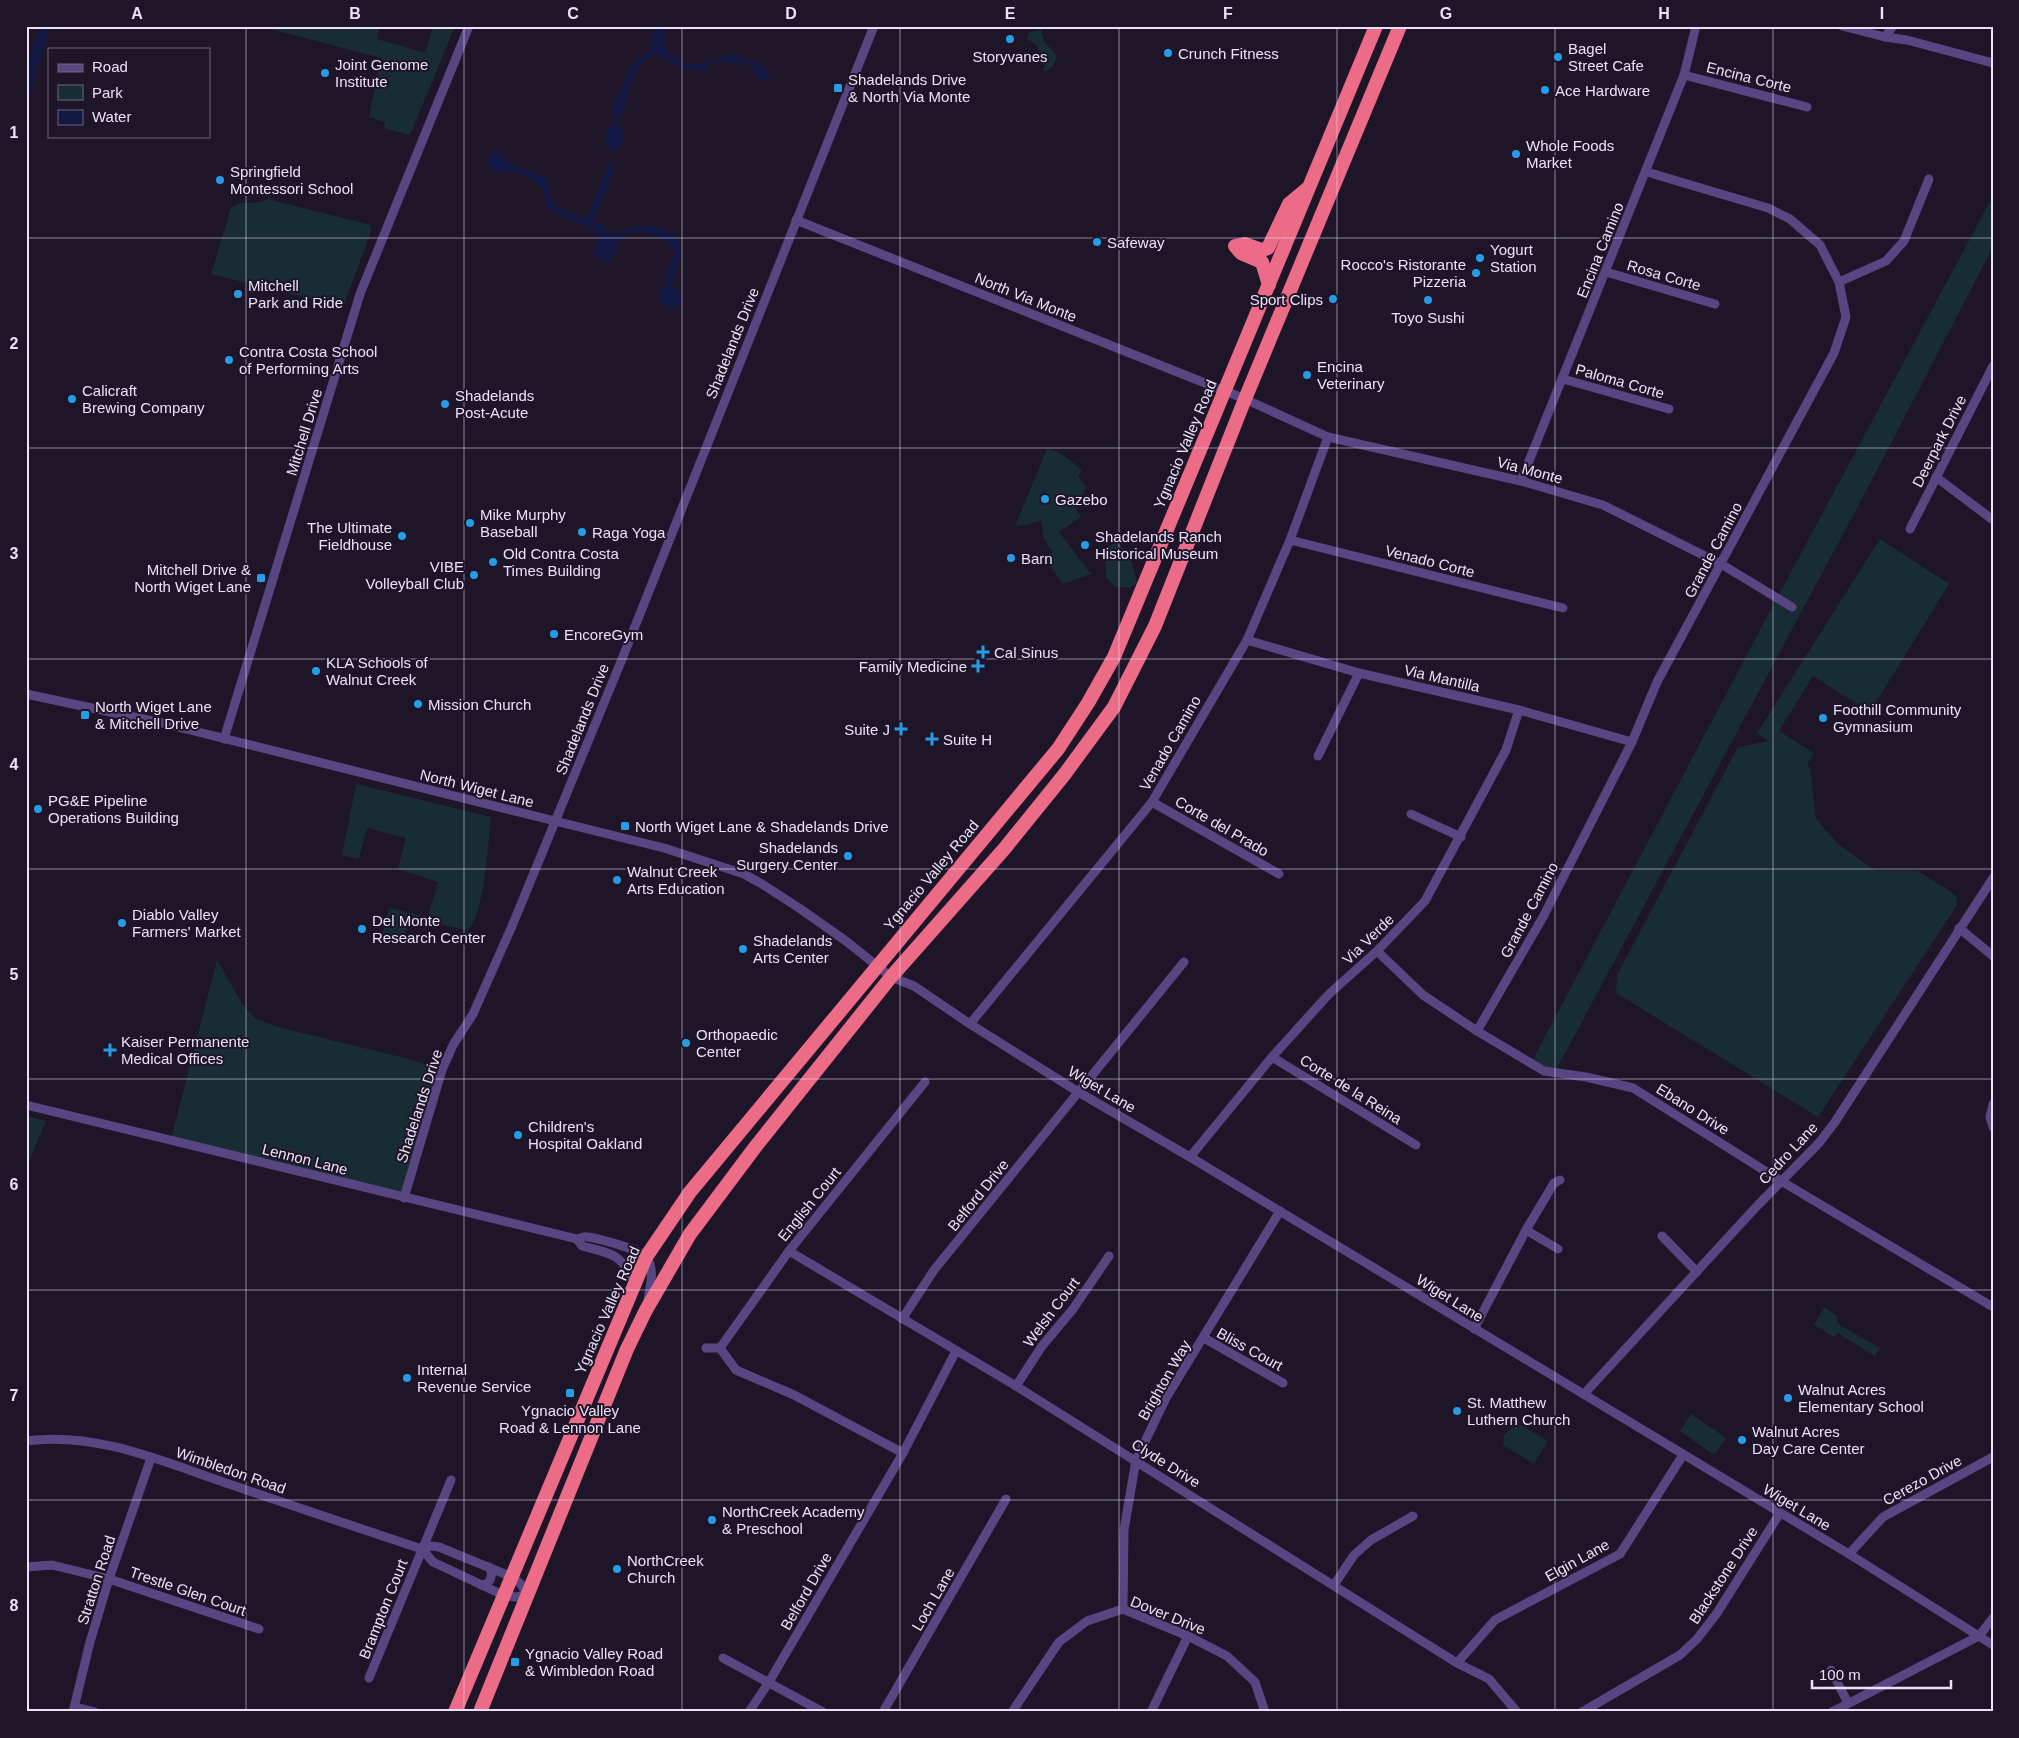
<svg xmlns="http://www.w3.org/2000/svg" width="2019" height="1738" font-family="Arial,sans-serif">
	<rect width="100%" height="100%" fill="#1e1529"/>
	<g fill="#182c33">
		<path d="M 259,26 L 380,26 L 377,39 L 425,53 L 433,26 L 455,26 L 410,135 L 384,128 L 385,122 L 369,117 L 381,58 Z"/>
		<path d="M 1041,29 L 1044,41 L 1057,56 L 1053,66 L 1044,72 L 1043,70 L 1046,66 L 1043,62 L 1042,53 L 1038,50 L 1037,45 L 1027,39 L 1028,33 Z"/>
		<path d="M 1993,196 L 1993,247 L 1865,493 L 1555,1072 L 1531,1063 L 1777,598 Z"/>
		<path d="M 268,199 L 371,225 L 370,228 L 372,229 L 343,307 L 211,274 L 231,208 C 242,198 254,207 268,199 Z"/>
		<path d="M 1047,449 C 1062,452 1072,461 1082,471 L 1078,476 L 1086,487 L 1076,509 L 1081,517 L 1059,532 L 1091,574 L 1063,584 L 1051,567 L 1048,558 L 1052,552 L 1044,538 L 1041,520 L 1027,525 L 1015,526 Z"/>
		<path d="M 1880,539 L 1949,584 L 1870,712 L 1813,676 L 1779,731 L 1814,753 L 1807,765 L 1810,769 L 1816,819 L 1838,844 L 1876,871 L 1918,871 L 1953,893 L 1957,898 L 1957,905 L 1818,1117 L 1616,993 L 1617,975 L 1738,747 L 1769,741 L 1757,733 Z"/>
		<path d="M 1117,541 L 1132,563 L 1137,584 L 1128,588 L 1114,586 L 1106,577 L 1106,549 Z"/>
		<path d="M 356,784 L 491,817 C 488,843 485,913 468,930 L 412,920 L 409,922 L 402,944 L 381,940 L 389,908 L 428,917 L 438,882 L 398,869 L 406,838 L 367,828 L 359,859 L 342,855 Z"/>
		<path d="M 217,960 L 243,1005 L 254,1018 L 278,1027 L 409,1059 L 442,1070 L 404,1198 L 171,1139 Z"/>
		<path d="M 26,1116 L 46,1121 L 26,1168 Z"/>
		<path d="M 1824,1307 L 1836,1315 L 1838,1324 L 1880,1348 L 1875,1356 L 1838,1333 L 1834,1337 L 1814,1325 Z"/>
		<path d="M 1691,1414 L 1726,1438 L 1714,1455 L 1680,1431 Z"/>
		<path d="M 1517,1423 L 1548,1441 L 1534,1464 L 1503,1445 L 1504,1435 Z"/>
	</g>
	<g fill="#121744">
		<path d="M 657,26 L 667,26 L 665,45 L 669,53 L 685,64 L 701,64 L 732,54 L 764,66 L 769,75 L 768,79 L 760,81 L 750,65 L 745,62 L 732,63 L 716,61 L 704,71 L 688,69 L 654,55 C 633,63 631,86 625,105 C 623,112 618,117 616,123 C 625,131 625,141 618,150 L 611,150 L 606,146 L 605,139 L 608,128 L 613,123 L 614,102 L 623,87 L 628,71 L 637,59 L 651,50 L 651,37 Z"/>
		<path d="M 495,151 L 499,152 C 509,168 530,171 547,178 L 550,184 L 549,192 L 551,199 L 558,207 L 567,212 L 587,219 L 610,161 L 614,164 L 613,172 L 593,222 L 596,225 L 604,225 L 608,233 L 612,235 C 623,230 640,224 652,227 C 661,229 664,233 675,234 C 687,251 677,268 670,285 L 678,290 L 683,299 L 678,306 L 668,307 L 660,300 L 660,291 L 666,284 L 667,271 L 675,252 C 669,237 636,224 622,237 C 617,242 615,253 612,259 L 602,262 L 595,254 L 594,247 L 598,241 L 599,234 L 590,227 L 570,219 L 547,207 C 545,201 546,195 544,191 C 538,181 521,170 509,171 C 503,171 499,173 493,172 L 487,166 L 489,157 Z"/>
	</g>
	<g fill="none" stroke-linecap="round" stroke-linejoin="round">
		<path stroke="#121744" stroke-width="10" d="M 26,89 L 45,26"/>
		<g stroke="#584682" stroke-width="9">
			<path d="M 1842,26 L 1885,37 L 1907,40 L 1993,63"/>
			<path d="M 1885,37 L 1893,26"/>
			<path d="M 1684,75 L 1807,107"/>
			<path d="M 796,220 L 1245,399 L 1328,437 L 1521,481 L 1603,505 L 1721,564 L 1792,607"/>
			<path d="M 1606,272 L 1715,304"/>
			<path d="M 1839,282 L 1886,261 L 1904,241 L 1929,179"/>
			<path d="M 1563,379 L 1669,409"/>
			<path d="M 1936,477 L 1993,520"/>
			<path d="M 1521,481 L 1684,75 L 1696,26"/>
			<path d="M 1910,529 L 1993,366"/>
			<path d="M 1290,540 L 1563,608"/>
			<path d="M 1247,640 L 1359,673 L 1519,710 L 1632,742"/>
			<path d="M 26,694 L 162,723 L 555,821 L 664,848 L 744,874 L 762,884 L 799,908 L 846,941 L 891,977 L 914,986 L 970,1024 L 1080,1093 L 1190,1157 L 1849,1554 L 1993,1645"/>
			<path d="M 224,739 L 360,294 L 469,26"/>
			<path d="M 1318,756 L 1359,673"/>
			<path d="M 1152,802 L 1279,874"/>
			<path d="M 1411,814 L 1461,837"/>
			<path d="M 1959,928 L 1993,956"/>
			<path d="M 1377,951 L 1423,995 L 1477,1031 L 1544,1071 L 1586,1077 L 1633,1088 L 1781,1181 L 1993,1307"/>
			<path d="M 970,1024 L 1152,802 L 1247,640 L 1290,540 L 1328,437"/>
			<path d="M 1477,1031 L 1543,917 L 1632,742 L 1657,682 L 1834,353 L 1846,317 L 1839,282 L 1820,245 L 1790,219 L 1768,208 L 1647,172"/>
			<path d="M 1272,1057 L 1416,1145"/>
			<path d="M 1993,1104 L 1990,1117 L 1993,1127"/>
			<path d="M 26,1105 L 577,1239 C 581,1238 584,1236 588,1237 C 600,1239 640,1249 647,1258 C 655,1269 650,1288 648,1300"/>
			<path d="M 1190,1157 L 1272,1057 L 1329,994 L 1377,951 L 1425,901 L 1506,750 L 1519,710"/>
			<path d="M 404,1198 L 442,1070 L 453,1045 L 473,1014 L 512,926 L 620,664 L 874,26"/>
			<path d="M 1526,1230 L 1558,1249"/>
			<path d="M 1662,1236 L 1697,1272"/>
			<path d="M 577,1239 L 582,1246 C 613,1254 620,1253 635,1283"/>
			<path d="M 789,1251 L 1016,1386 L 1401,1628 L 1457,1663 L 1489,1679 L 1517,1712"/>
			<path d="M 902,1319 L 934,1270 L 1184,962"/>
			<path d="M 1474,1329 L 1526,1230 L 1554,1183 L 1560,1180"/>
			<path d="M 1204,1338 L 1283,1383"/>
			<path d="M 706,1348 L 720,1348"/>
			<path d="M 1016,1386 L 1042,1346 L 1073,1309 L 1109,1256"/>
			<path d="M 1584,1394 L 1757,1206 L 1819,1143 L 1835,1122 L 1993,878"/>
			<path d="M 26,1441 C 97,1431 166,1463 232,1485 C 295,1507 359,1528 422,1549 L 431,1546 L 439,1547 L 512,1577 L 521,1584 L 527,1595 L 515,1597 L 503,1595 L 433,1562 L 422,1549"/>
			<path d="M 903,1453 L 794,1395 L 736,1370 L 720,1348 L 789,1251 L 925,1082"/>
			<path d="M 1849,1554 L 1883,1517 L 1993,1457"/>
			<path d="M 26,1567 L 52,1565 L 109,1579 L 259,1629"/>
			<path d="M 481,1585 C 491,1584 494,1575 489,1567"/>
			<path d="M 1334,1585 L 1354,1555 L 1371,1540 L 1413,1516"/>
			<path d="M 1123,1609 L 1124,1530 L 1136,1460 L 1166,1398 L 1280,1211"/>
			<path d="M 723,1658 L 823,1712"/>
			<path d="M 1457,1663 L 1495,1620 L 1620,1554 L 1683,1455"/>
			<path d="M 1831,1670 L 1848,1703"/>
			<path d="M 369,1678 L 451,1480"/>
			<path d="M 75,1707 L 95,1712"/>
			<path d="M 73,1712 L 90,1642 L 109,1579 L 151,1458"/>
			<path d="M 749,1712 L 769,1682 L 903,1453 L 956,1351"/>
			<path d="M 883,1712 L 1006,1499"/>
			<path d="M 1012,1712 L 1059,1642 L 1087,1621 L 1123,1609 L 1188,1636 L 1227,1656 L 1255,1682 L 1265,1712"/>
			<path d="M 1151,1712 L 1188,1636"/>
			<path d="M 1582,1712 L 1680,1655 L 1697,1639 L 1717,1613 L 1780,1513"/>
			<path d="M 1832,1712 L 1979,1636 L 1993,1618"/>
		</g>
		<g stroke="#ec6b86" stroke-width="14">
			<path d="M 1269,285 L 1262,262 L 1241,253 L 1235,246 L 1245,244 L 1262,250 L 1268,248 L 1289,204 L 1307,189"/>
			<path d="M 455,1712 L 646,1257 L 690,1192 L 1058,749 L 1088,703 L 1114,657 L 1376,26"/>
			<path d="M 480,1712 L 627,1349 L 646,1310 L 690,1234 L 756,1146 L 891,977 L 1005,848 L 1064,775 L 1114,707 L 1155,626 L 1245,399 L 1400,26"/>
		</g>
	</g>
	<path fill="none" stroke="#ebe1fb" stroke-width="1" stroke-opacity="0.55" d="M 246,26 L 246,1712M 464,26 L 464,1712M 682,26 L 682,1712M 900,26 L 900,1712M 1119,26 L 1119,1712M 1337,26 L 1337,1712M 1555,26 L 1555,1712M 1773,26 L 1773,1712M 26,238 L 1993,238M 26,448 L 1993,448M 26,659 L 1993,659M 26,869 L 1993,869M 26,1079 L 1993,1079M 26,1290 L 1993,1290M 26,1500 L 1993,1500"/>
	<g fill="#259ce3" stroke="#1e1529" stroke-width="2">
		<circle cx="1010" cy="39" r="5"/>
		<circle cx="1168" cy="53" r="5"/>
		<circle cx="1558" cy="57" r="5"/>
		<circle cx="325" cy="73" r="5"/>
		<rect x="833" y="83" width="10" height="10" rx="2.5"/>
		<circle cx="1545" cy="90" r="5"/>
		<circle cx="1516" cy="154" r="5"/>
		<circle cx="220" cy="180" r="5"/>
		<circle cx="1097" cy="242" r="5"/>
		<circle cx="1480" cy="258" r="5"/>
		<circle cx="1476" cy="273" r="5"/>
		<circle cx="238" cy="294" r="5"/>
		<circle cx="1333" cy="299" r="5"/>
		<circle cx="1428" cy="300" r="5"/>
		<circle cx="229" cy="360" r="5"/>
		<circle cx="1307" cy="375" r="5"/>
		<circle cx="72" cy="399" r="5"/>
		<circle cx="445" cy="404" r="5"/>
		<circle cx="1045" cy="499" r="5"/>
		<circle cx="470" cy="523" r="5"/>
		<circle cx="582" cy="532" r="5"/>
		<circle cx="402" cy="536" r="5"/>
		<circle cx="1085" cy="545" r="5"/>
		<circle cx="1011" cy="558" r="5"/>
		<circle cx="493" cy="562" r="5"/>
		<circle cx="474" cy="575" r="5"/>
		<rect x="256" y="573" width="10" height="10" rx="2.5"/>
		<circle cx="554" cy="634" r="5"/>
		<path d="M980.5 644.5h5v5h5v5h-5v5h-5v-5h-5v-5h5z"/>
		<path d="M975.5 658.5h5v5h5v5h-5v5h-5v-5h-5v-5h5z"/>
		<circle cx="316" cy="671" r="5"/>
		<circle cx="418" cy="704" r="5"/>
		<rect x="80" y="710" width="10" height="10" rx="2.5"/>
		<circle cx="1823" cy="718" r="5"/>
		<path d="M898.5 721.5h5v5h5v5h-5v5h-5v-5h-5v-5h5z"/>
		<path d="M929.5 731.5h5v5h5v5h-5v5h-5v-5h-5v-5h5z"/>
		<circle cx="38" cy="809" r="5"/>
		<rect x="620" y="821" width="10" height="10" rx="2.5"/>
		<circle cx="848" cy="856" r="5"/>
		<circle cx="617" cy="880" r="5"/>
		<circle cx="122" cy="923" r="5"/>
		<circle cx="362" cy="929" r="5"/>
		<circle cx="743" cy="949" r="5"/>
		<circle cx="686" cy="1043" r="5"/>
		<path d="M107.5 1042.5h5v5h5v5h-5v5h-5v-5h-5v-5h5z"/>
		<circle cx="518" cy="1135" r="5"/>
		<circle cx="407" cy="1378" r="5"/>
		<rect x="565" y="1388" width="10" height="10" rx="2.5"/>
		<circle cx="1788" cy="1398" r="5"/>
		<circle cx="1457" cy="1411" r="5"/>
		<circle cx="1742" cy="1440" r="5"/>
		<circle cx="712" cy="1520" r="5"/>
		<circle cx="617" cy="1569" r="5"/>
		<rect x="510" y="1657" width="10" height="10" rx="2.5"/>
	</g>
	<g text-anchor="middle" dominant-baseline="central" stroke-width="4" stroke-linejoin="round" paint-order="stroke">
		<g font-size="15" fill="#ebe1fb" stroke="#1e1529" text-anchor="start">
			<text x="1568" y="48">Bagel<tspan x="1568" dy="17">Street Cafe</tspan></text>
			<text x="1178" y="53">Crunch Fitness</text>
			<text x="1010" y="56" text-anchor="middle">Storyvanes</text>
			<text x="335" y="64">Joint Genome<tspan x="335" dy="17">Institute</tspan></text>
			<text x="848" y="79">Shadelands Drive<tspan x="848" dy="17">&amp; North Via Monte</tspan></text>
			<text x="1555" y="90">Ace Hardware</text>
			<text x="1526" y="145">Whole Foods<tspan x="1526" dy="17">Market</tspan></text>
			<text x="230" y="171">Springfield<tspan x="230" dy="17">Montessori School</tspan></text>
			<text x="1107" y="242">Safeway</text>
			<text x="1490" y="249">Yogurt<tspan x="1490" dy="17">Station</tspan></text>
			<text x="1466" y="264" text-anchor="end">Rocco's Ristorante<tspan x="1466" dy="17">Pizzeria</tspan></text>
			<text x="248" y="285">Mitchell<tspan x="248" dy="17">Park and Ride</tspan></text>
			<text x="1323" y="299" text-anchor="end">Sport Clips</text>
			<text x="1428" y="317" text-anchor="middle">Toyo Sushi</text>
			<text x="239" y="351">Contra Costa School<tspan x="239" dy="17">of Performing Arts</tspan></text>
			<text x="1317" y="366">Encina<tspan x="1317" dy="17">Veterinary</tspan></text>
			<text x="82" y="390">Calicraft<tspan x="82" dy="17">Brewing Company</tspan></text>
			<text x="455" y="395">Shadelands<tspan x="455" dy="17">Post-Acute</tspan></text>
			<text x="1055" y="499">Gazebo</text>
			<text x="480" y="514">Mike Murphy<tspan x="480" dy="17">Baseball</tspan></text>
			<text x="392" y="527" text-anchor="end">The Ultimate<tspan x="392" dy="17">Fieldhouse</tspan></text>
			<text x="592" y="532">Raga Yoga</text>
			<text x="1095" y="536">Shadelands Ranch<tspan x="1095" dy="17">Historical Museum</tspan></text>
			<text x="503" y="553">Old Contra Costa<tspan x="503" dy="17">Times Building</tspan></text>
			<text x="1021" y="558">Barn</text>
			<text x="464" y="566" text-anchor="end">VIBE<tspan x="464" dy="17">Volleyball Club</tspan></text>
			<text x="251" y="569" text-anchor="end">Mitchell Drive &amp;<tspan x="251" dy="17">North Wiget Lane</tspan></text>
			<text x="564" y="634">EncoreGym</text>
			<text x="994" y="652">Cal Sinus</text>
			<text x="326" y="662">KLA Schools of<tspan x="326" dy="17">Walnut Creek</tspan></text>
			<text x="967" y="666" text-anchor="end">Family Medicine</text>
			<text x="428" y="704">Mission Church</text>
			<text x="95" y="706">North Wiget Lane<tspan x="95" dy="17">&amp; Mitchell Drive</tspan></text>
			<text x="1833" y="709">Foothill Community<tspan x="1833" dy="17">Gymnasium</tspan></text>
			<text x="890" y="729" text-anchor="end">Suite J</text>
			<text x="943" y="739">Suite H</text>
			<text x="48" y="800">PG&amp;E Pipeline<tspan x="48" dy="17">Operations Building</tspan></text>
			<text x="635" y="826">North Wiget Lane &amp; Shadelands Drive</text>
			<text x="838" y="847" text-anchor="end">Shadelands<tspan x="838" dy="17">Surgery Center</tspan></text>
			<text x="627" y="871">Walnut Creek<tspan x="627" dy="17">Arts Education</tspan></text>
			<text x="132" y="914">Diablo Valley<tspan x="132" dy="17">Farmers' Market</tspan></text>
			<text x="372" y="920">Del Monte<tspan x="372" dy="17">Research Center</tspan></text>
			<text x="753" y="940">Shadelands<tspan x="753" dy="17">Arts Center</tspan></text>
			<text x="696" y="1034">Orthopaedic<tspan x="696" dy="17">Center</tspan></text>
			<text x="121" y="1041">Kaiser Permanente<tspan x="121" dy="17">Medical Offices</tspan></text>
			<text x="528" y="1126">Children's<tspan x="528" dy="17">Hospital Oakland</tspan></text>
			<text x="417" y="1369">Internal<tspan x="417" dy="17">Revenue Service</tspan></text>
			<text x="1798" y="1389">Walnut Acres<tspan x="1798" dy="17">Elementary School</tspan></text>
			<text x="1467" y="1402">St. Matthew<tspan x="1467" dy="17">Luthern Church</tspan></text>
			<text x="570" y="1410" text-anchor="middle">Ygnacio Valley<tspan x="570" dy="17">Road &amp; Lennon Lane</tspan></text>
			<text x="1752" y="1431">Walnut Acres<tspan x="1752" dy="17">Day Care Center</tspan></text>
			<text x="722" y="1511">NorthCreek Academy<tspan x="722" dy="17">&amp; Preschool</tspan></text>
			<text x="627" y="1560">NorthCreek<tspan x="627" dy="17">Church</tspan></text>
			<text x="525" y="1653">Ygnacio Valley Road<tspan x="525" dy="17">&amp; Wimbledon Road</tspan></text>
		</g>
		<g font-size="15" fill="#ebe1fb" stroke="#1e1529">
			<text transform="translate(1749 77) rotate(14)">Encina Corte</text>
			<text transform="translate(1600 250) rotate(-68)">Encina Camino</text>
			<text transform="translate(1664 275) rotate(16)">Rosa Corte</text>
			<text transform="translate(1026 297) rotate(22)">North Via Monte</text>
			<text transform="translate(732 343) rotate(-68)">Shadelands Drive</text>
			<text transform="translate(1620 381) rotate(16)">Paloma Corte</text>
			<text transform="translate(304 432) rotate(-73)">Mitchell Drive</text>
			<text transform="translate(1939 441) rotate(-63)">Deerpark Drive</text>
			<text transform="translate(1185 444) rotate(-67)">Ygnacio Valley Road</text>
			<text transform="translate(1530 470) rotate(15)">Via Monte</text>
			<text transform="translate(1713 550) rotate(-62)">Grande Camino</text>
			<text transform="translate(1430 561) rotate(14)">Venado Corte</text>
			<text transform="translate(1442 678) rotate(13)">Via Mantilla</text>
			<text transform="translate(582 719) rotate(-68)">Shadelands Drive</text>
			<text transform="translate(1170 743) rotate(-60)">Venado Camino</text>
			<text transform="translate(477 788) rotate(14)">North Wiget Lane</text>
			<text transform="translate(1222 826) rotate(30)">Corte del Prado</text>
			<text transform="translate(931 875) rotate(-50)">Ygnacio Valley Road</text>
			<text transform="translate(1529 910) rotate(-62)">Grande Camino</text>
			<text transform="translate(1368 939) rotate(-44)">Via Verde</text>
			<text transform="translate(1102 1089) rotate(31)">Wiget Lane</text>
			<text transform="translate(1351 1089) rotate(32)">Corte de la Reina</text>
			<text transform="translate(419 1106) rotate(-72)">Shadelands Drive</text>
			<text transform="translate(1693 1109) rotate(32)">Ebano Drive</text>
			<text transform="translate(1788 1153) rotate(-47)">Cedro Lane</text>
			<text transform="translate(305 1159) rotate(14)">Lennon Lane</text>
			<text transform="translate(978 1195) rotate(-51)">Belford Drive</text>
			<text transform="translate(809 1204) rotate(-51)">English Court</text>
			<text transform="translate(1450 1298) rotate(32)">Wiget Lane</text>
			<text transform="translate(607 1310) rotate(-66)">Ygnacio Valley Road</text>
			<text transform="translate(1051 1312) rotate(-53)">Welsh Court</text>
			<text transform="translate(1250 1349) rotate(29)">Bliss Court</text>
			<text transform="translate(1164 1380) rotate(-60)">Brighton Way</text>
			<text transform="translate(1166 1463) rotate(32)">Clyde Drive</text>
			<text transform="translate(231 1470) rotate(19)">Wimbledon Road</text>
			<text transform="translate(1922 1480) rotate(-29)">Cerezo Drive</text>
			<text transform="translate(1797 1507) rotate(31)">Wiget Lane</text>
			<text transform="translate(1577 1560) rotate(-29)">Elgin Lane</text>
			<text transform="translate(1723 1575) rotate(-57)">Blackstone Drive</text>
			<text transform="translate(96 1580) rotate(-72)">Stratton Road</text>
			<text transform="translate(188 1591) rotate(19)">Trestle Glen Court</text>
			<text transform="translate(806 1591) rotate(-60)">Belford Drive</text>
			<text transform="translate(933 1599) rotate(-60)">Loch Lane</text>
			<text transform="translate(383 1609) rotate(-68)">Brampton Court</text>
			<text transform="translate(1168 1615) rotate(22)">Dover Drive</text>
		</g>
	</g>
	<rect width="2019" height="1738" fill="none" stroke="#1e1529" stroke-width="55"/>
	<rect x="48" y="48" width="162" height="90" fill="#1e1529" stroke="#70677d"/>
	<rect x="58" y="64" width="25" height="8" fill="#584682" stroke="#70677d"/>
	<text x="92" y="72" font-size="15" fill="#ebe1fb">Road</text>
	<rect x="58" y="85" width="25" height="15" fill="#182c33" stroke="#70677d"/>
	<text x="92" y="98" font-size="15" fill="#ebe1fb">Park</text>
	<rect x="58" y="110" width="25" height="15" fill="#121744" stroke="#70677d"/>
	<text x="92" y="122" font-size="15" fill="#ebe1fb">Water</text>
	<path d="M1812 1680v8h139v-8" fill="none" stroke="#ebe1fb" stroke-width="2.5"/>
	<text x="1819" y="1680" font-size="15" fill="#ebe1fb" stroke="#1e1529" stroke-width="4" paint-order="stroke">100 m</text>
	<rect x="28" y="28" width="1964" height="1682" fill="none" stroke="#ebe1fb" stroke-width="2"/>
	<g font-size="16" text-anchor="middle" font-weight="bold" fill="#ebe1fb">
		<text x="137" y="19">A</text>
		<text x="355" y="19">B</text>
		<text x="573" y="19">C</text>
		<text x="791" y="19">D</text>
		<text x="1010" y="19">E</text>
		<text x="1228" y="19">F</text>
		<text x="1446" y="19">G</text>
		<text x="1664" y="19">H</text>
		<text x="1882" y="19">I</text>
		<text x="14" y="138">1</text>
		<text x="14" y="349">2</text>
		<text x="14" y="559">3</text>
		<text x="14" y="770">4</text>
		<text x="14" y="980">5</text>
		<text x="14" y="1190">6</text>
		<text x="14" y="1401">7</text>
		<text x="14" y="1611">8</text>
	</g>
</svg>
